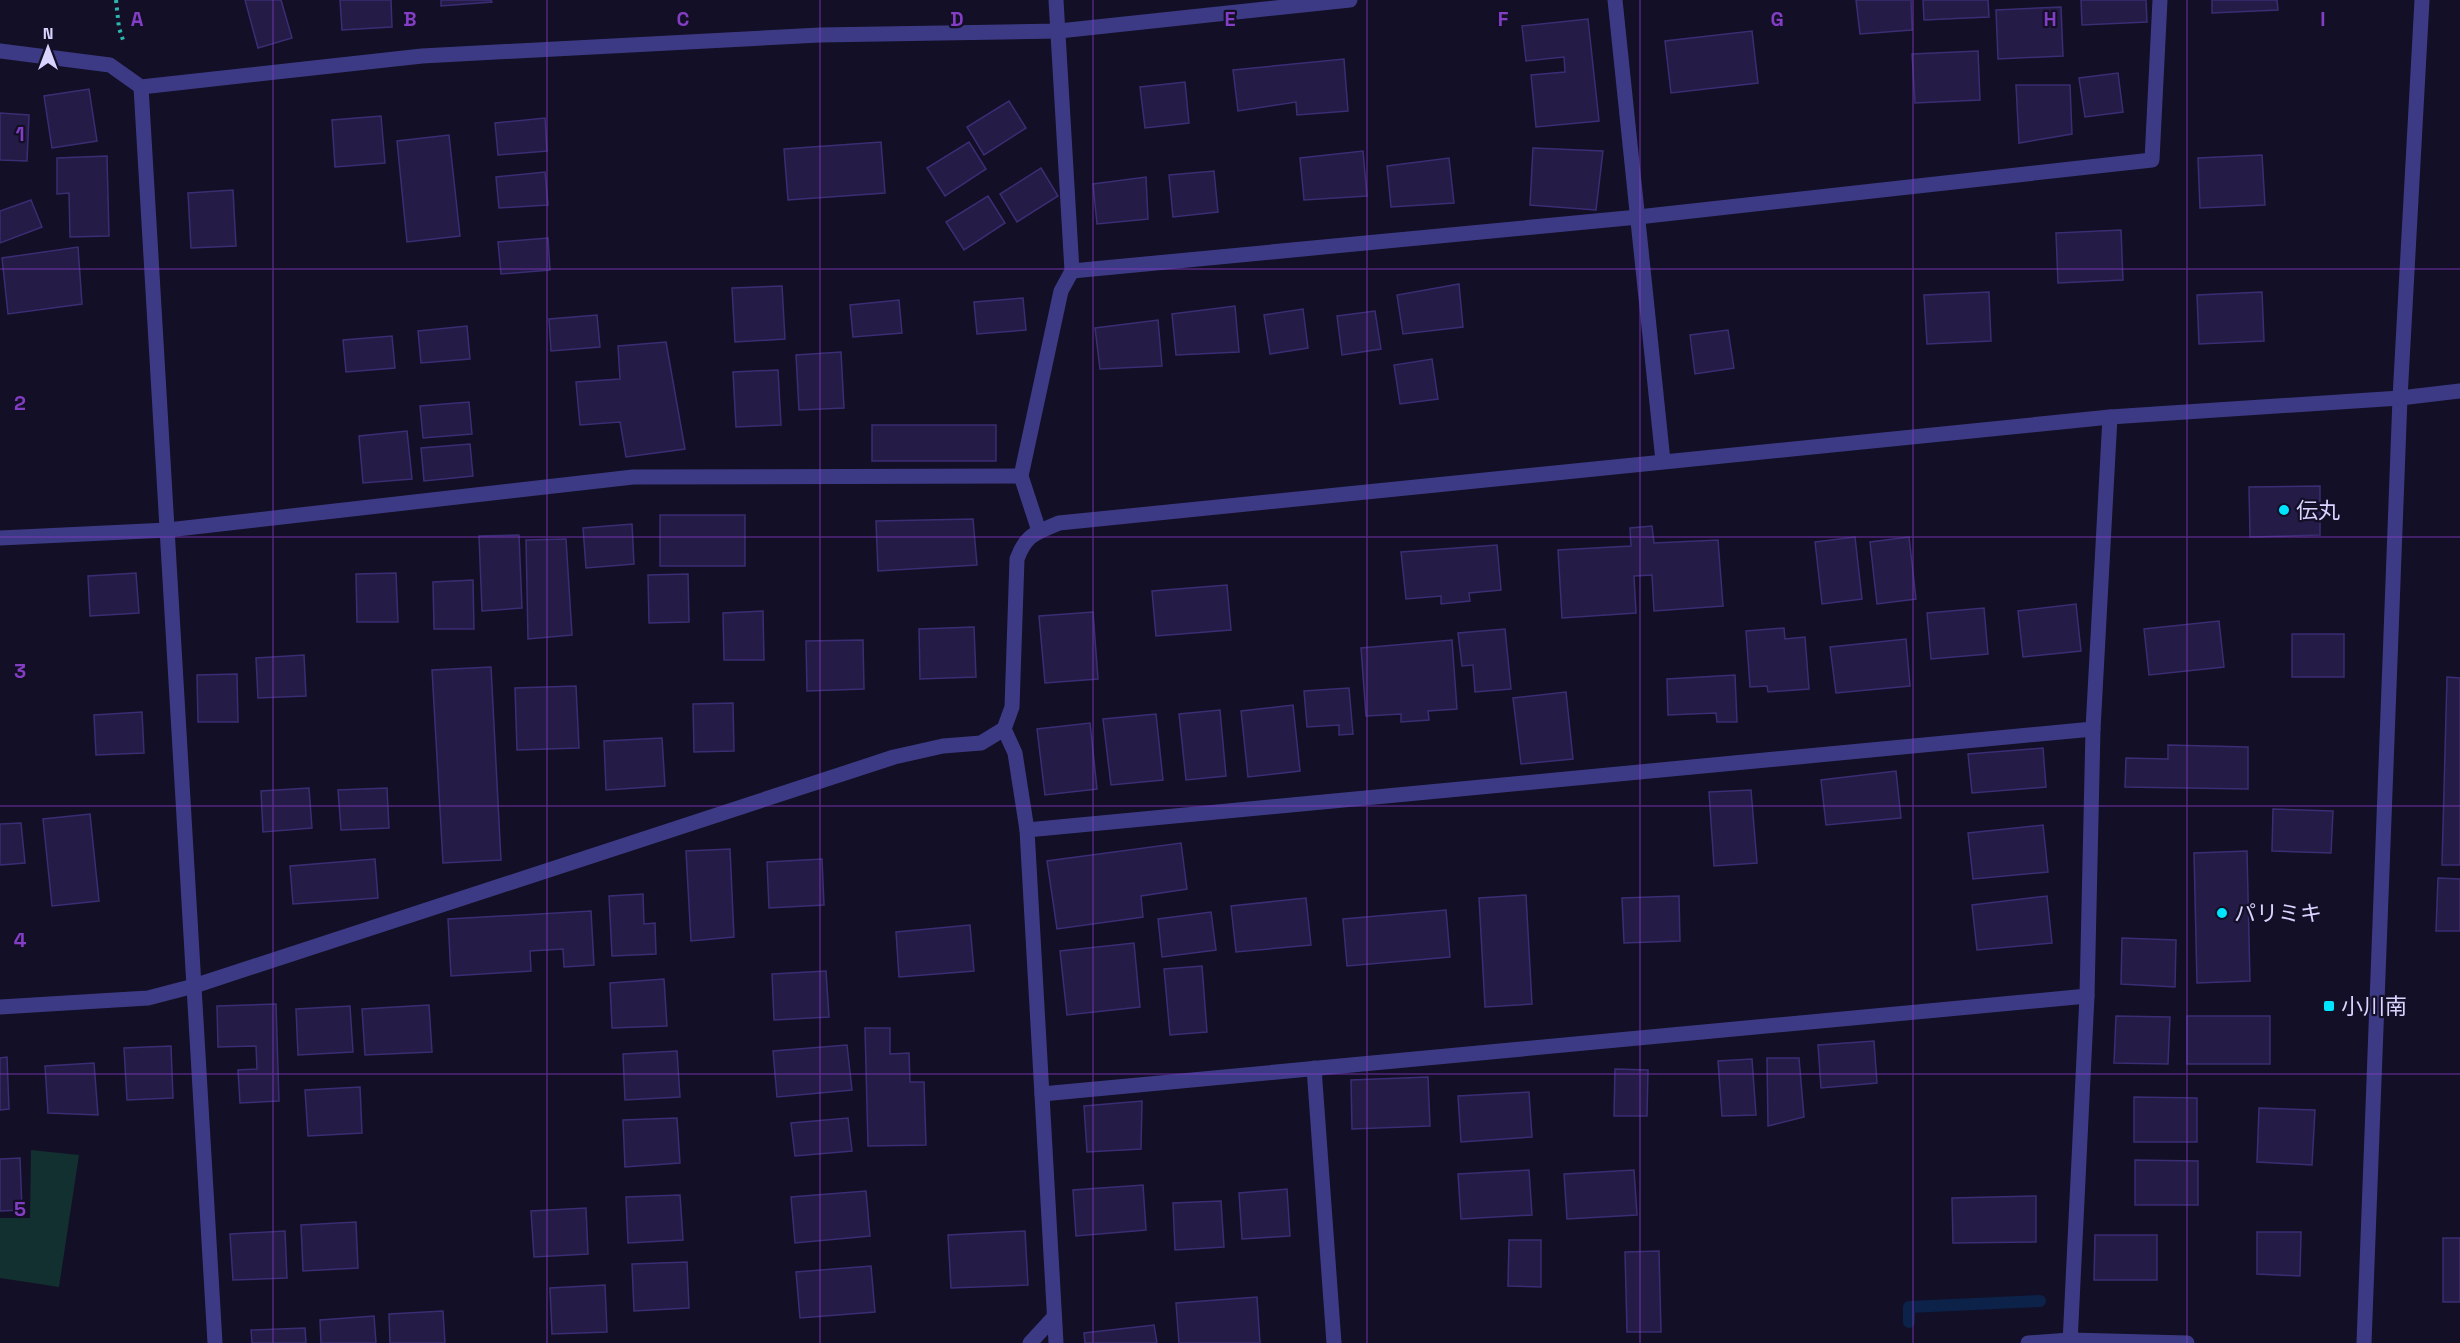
<svg xmlns="http://www.w3.org/2000/svg" width="2460" height="1343" font-family="'Space Grotesk','Noto Sans JP',sans-serif">
	<rect width="100%" height="100%" fill="#130f26"/>
	<path fill="#12302f" d="M 31,1150 L 79,1155 L 59,1287 L 0,1278 L 0,1218 L 30,1218 Z"/>
	<g fill="none" stroke-linecap="round" stroke-linejoin="round">
		<path stroke="#0c2248" stroke-width="12" d="M 1909,1322 L 1909,1307 L 2040,1301"/>
	</g>
	<g fill="#241b47" stroke="#3b2d73" stroke-width="1.5">
		<path d="M 245,0 L 281,0 L 292,38 L 258,48 Z"/>
		<path d="M 340,0 L 391,0 L 392,27 L 342,30 Z"/>
		<path d="M 441,0 L 491,0 L 492,2 L 441,6 Z"/>
		<path d="M 1856,0 L 1911,0 L 1912,30 L 1860,34 Z"/>
		<path d="M 1923,0 L 1988,0 L 1989,17 L 1924,20 Z"/>
		<path d="M 2081,0 L 2146,0 L 2147,22 L 2082,25 Z"/>
		<path d="M 2212,0 L 2277,0 L 2278,10 L 2212,13 Z"/>
		<path d="M 2061,7 L 2063,56 L 1998,59 L 1996,10 Z"/>
		<path d="M 1588,19 L 1599,121 L 1536,127 L 1531,75 L 1565,72 L 1564,57 L 1526,61 L 1522,26 Z"/>
		<path d="M 1752,31 L 1758,83 L 1671,93 L 1665,41 Z"/>
		<path d="M 1978,51 L 1980,100 L 1915,103 L 1912,54 Z"/>
		<path d="M 1344,59 L 1348,111 L 1297,115 L 1296,102 L 1238,111 L 1233,70 Z"/>
		<path d="M 2118,73 L 2123,112 L 2085,117 L 2079,78 Z"/>
		<path d="M 1185,82 L 1189,123 L 1145,128 L 1140,87 Z"/>
		<path d="M 2016,85 L 2070,85 L 2072,134 L 2019,143 Z"/>
		<path d="M 89,89 L 97,141 L 52,148 L 44,96 Z"/>
		<path d="M 1009,101 L 1026,128 L 984,155 L 967,127 Z"/>
		<path d="M 0,113 L 29,115 L 27,161 L 0,160 Z"/>
		<path d="M 381,116 L 385,163 L 335,167 L 332,120 Z"/>
		<path d="M 545,118 L 547,151 L 498,155 L 495,123 Z"/>
		<path d="M 449,135 L 460,236 L 407,242 L 397,141 Z"/>
		<path d="M 881,142 L 885,193 L 788,200 L 784,149 Z"/>
		<path d="M 969,142 L 986,169 L 945,196 L 927,168 Z"/>
		<path d="M 1533,148 L 1603,151 L 1596,210 L 1530,205 Z"/>
		<path d="M 1363,151 L 1367,196 L 1304,200 L 1300,158 Z"/>
		<path d="M 2262,155 L 2265,205 L 2200,208 L 2198,158 Z"/>
		<path d="M 107,156 L 109,236 L 70,237 L 69,193 L 57,194 L 57,158 Z"/>
		<path d="M 1449,158 L 1454,203 L 1391,207 L 1387,166 Z"/>
		<path d="M 1041,168 L 1058,196 L 1017,222 L 1000,194 Z"/>
		<path d="M 1214,171 L 1218,212 L 1173,217 L 1169,175 Z"/>
		<path d="M 545,172 L 548,205 L 499,208 L 496,177 Z"/>
		<path d="M 1146,177 L 1148,219 L 1097,224 L 1093,184 Z"/>
		<path d="M 233,190 L 236,246 L 191,248 L 188,193 Z"/>
		<path d="M 988,196 L 1005,223 L 964,250 L 946,222 Z"/>
		<path d="M 31,200 L 42,227 L 0,243 L 0,211 Z"/>
		<path d="M 2121,230 L 2123,280 L 2058,283 L 2056,233 Z"/>
		<path d="M 548,238 L 550,270 L 501,274 L 498,242 Z"/>
		<path d="M 78,247 L 82,304 L 8,314 L 2,258 Z"/>
		<path d="M 1459,284 L 1463,327 L 1403,334 L 1397,295 Z"/>
		<path d="M 782,286 L 785,339 L 735,342 L 732,288 Z"/>
		<path d="M 1989,292 L 1991,341 L 1927,344 L 1924,295 Z"/>
		<path d="M 2262,292 L 2264,341 L 2199,344 L 2197,295 Z"/>
		<path d="M 1023,298 L 1026,330 L 977,334 L 974,302 Z"/>
		<path d="M 899,300 L 902,333 L 853,337 L 850,305 Z"/>
		<path d="M 1235,306 L 1239,352 L 1176,355 L 1172,314 Z"/>
		<path d="M 1303,309 L 1308,348 L 1270,354 L 1264,315 Z"/>
		<path d="M 1375,311 L 1381,349 L 1342,355 L 1337,316 Z"/>
		<path d="M 597,315 L 600,347 L 551,351 L 549,319 Z"/>
		<path d="M 1158,320 L 1162,366 L 1100,369 L 1095,328 Z"/>
		<path d="M 467,326 L 470,359 L 421,363 L 418,331 Z"/>
		<path d="M 1728,330 L 1734,368 L 1695,374 L 1690,335 Z"/>
		<path d="M 392,336 L 395,368 L 346,372 L 343,340 Z"/>
		<path d="M 666,342 L 685,449 L 626,457 L 620,422 L 580,425 L 576,382 L 620,379 L 618,346 Z"/>
		<path d="M 841,352 L 844,408 L 799,410 L 796,355 Z"/>
		<path d="M 1432,359 L 1438,399 L 1400,404 L 1394,365 Z"/>
		<path d="M 778,370 L 781,425 L 736,427 L 733,372 Z"/>
		<path d="M 469,402 L 472,434 L 423,438 L 420,406 Z"/>
		<rect x="872" y="425" width="124" height="36"/>
		<path d="M 407,431 L 412,479 L 363,483 L 359,436 Z"/>
		<path d="M 470,444 L 473,476 L 424,481 L 421,448 Z"/>
		<path d="M 2320,486 L 2320,535 L 2250,537 L 2249,487 Z"/>
		<rect x="660" y="515" width="85" height="51"/>
		<path d="M 973,519 L 977,565 L 878,571 L 876,521 Z"/>
		<path d="M 632,524 L 634,564 L 586,568 L 583,528 Z"/>
		<path d="M 1652,526 L 1654,543 L 1718,540 L 1723,606 L 1654,611 L 1652,575 L 1634,576 L 1636,613 L 1562,618 L 1558,550 L 1631,546 L 1630,528 Z"/>
		<path d="M 519,535 L 522,608 L 482,611 L 479,536 Z"/>
		<path d="M 1855,537 L 1862,599 L 1822,604 L 1815,542 Z"/>
		<path d="M 1909,537 L 1916,599 L 1877,604 L 1870,542 Z"/>
		<path d="M 566,539 L 572,635 L 528,639 L 526,540 Z"/>
		<path d="M 1497,545 L 1501,590 L 1469,593 L 1470,601 L 1441,604 L 1441,596 L 1406,599 L 1401,552 Z"/>
		<path d="M 136,573 L 139,613 L 90,616 L 88,576 Z"/>
		<path d="M 396,573 L 398,622 L 357,622 L 356,574 Z"/>
		<path d="M 688,574 L 689,622 L 649,623 L 648,575 Z"/>
		<path d="M 473,580 L 474,629 L 434,629 L 433,582 Z"/>
		<path d="M 1227,585 L 1231,630 L 1156,636 L 1152,591 Z"/>
		<path d="M 2076,604 L 2081,651 L 2023,657 L 2018,611 Z"/>
		<path d="M 1984,608 L 1988,654 L 1931,659 L 1927,613 Z"/>
		<path d="M 763,611 L 764,660 L 724,660 L 723,613 Z"/>
		<path d="M 1093,612 L 1098,679 L 1045,683 L 1039,616 Z"/>
		<path d="M 2219,621 L 2224,667 L 2149,675 L 2144,629 Z"/>
		<path d="M 974,627 L 976,677 L 920,679 L 919,629 Z"/>
		<path d="M 1784,628 L 1785,639 L 1805,637 L 1809,689 L 1768,692 L 1767,686 L 1750,687 L 1746,631 Z"/>
		<path d="M 1505,629 L 1511,689 L 1475,692 L 1473,665 L 1462,666 L 1458,633 Z"/>
		<rect x="2292" y="634" width="52" height="43"/>
		<path d="M 1906,639 L 1910,686 L 1836,693 L 1830,647 Z"/>
		<path d="M 863,640 L 864,689 L 807,691 L 806,641 Z"/>
		<path d="M 1452,640 L 1457,709 L 1428,711 L 1429,720 L 1401,722 L 1401,714 L 1366,716 L 1361,648 Z"/>
		<path d="M 304,655 L 306,696 L 258,698 L 256,658 Z"/>
		<path d="M 491,667 L 501,860 L 443,863 L 432,670 Z"/>
		<path d="M 237,674 L 238,722 L 198,722 L 197,675 Z"/>
		<path d="M 1735,675 L 1737,722 L 1717,722 L 1716,713 L 1668,715 L 1667,679 Z"/>
		<path d="M 2447,677 L 2460,678 L 2460,865 L 2442,865 Z"/>
		<path d="M 576,686 L 579,748 L 517,750 L 515,688 Z"/>
		<path d="M 1349,688 L 1353,734 L 1339,735 L 1339,725 L 1307,727 L 1304,691 Z"/>
		<path d="M 1566,692 L 1573,759 L 1521,764 L 1513,698 Z"/>
		<path d="M 733,703 L 734,751 L 694,752 L 693,704 Z"/>
		<path d="M 1293,705 L 1300,771 L 1248,777 L 1241,711 Z"/>
		<path d="M 1220,710 L 1226,776 L 1186,780 L 1179,714 Z"/>
		<path d="M 142,712 L 144,753 L 96,755 L 94,715 Z"/>
		<path d="M 1156,714 L 1163,780 L 1111,785 L 1103,719 Z"/>
		<path d="M 1090,723 L 1097,789 L 1045,795 L 1037,729 Z"/>
		<path d="M 662,738 L 665,786 L 606,790 L 604,741 Z"/>
		<path d="M 2168,745 L 2248,747 L 2248,789 L 2125,787 L 2126,758 L 2168,759 Z"/>
		<path d="M 2043,748 L 2046,787 L 1972,793 L 1968,754 Z"/>
		<path d="M 1896,771 L 1901,818 L 1826,825 L 1821,780 Z"/>
		<path d="M 309,788 L 312,828 L 263,832 L 261,791 Z"/>
		<path d="M 387,788 L 389,828 L 341,830 L 338,790 Z"/>
		<path d="M 1751,790 L 1757,863 L 1714,866 L 1709,792 Z"/>
		<path d="M 2273,809 L 2333,811 L 2331,853 L 2272,851 Z"/>
		<path d="M 90,814 L 99,901 L 52,906 L 43,819 Z"/>
		<path d="M 21,823 L 25,863 L 0,865 L 0,824 Z"/>
		<path d="M 2043,825 L 2048,872 L 1973,879 L 1968,833 Z"/>
		<path d="M 1181,843 L 1187,889 L 1141,896 L 1143,917 L 1057,929 L 1047,861 Z"/>
		<path d="M 730,849 L 734,937 L 691,941 L 686,851 Z"/>
		<path d="M 2247,851 L 2250,981 L 2197,983 L 2194,853 Z"/>
		<path d="M 375,859 L 378,898 L 293,904 L 290,866 Z"/>
		<path d="M 822,859 L 824,905 L 769,908 L 767,862 Z"/>
		<path d="M 2438,878 L 2460,879 L 2460,931 L 2436,931 Z"/>
		<path d="M 643,894 L 644,924 L 655,923 L 656,954 L 612,956 L 609,896 Z"/>
		<path d="M 1526,895 L 1532,1004 L 1485,1007 L 1479,898 Z"/>
		<path d="M 1679,896 L 1680,941 L 1624,943 L 1622,898 Z"/>
		<path d="M 2047,896 L 2052,943 L 1977,950 L 1972,905 Z"/>
		<path d="M 1306,898 L 1311,945 L 1236,952 L 1231,906 Z"/>
		<path d="M 1446,910 L 1450,957 L 1347,966 L 1343,919 Z"/>
		<path d="M 591,911 L 594,965 L 564,967 L 563,949 L 530,951 L 531,971 L 451,976 L 448,919 Z"/>
		<path d="M 1211,912 L 1216,950 L 1162,957 L 1158,919 Z"/>
		<path d="M 970,925 L 974,971 L 899,977 L 896,932 Z"/>
		<path d="M 2122,938 L 2176,940 L 2175,987 L 2121,984 Z"/>
		<path d="M 1134,943 L 1140,1007 L 1067,1015 L 1060,951 Z"/>
		<path d="M 1202,966 L 1207,1032 L 1170,1035 L 1164,969 Z"/>
		<path d="M 826,971 L 829,1017 L 774,1020 L 772,974 Z"/>
		<path d="M 664,979 L 667,1026 L 612,1028 L 610,983 Z"/>
		<path d="M 276,1004 L 279,1101 L 240,1103 L 238,1070 L 257,1069 L 256,1046 L 218,1047 L 217,1006 Z"/>
		<path d="M 429,1005 L 432,1052 L 365,1055 L 362,1009 Z"/>
		<path d="M 350,1006 L 353,1052 L 298,1055 L 296,1009 Z"/>
		<path d="M 2116,1016 L 2170,1017 L 2168,1064 L 2114,1063 Z"/>
		<rect x="2187" y="1016" width="83" height="48"/>
		<path d="M 865,1028 L 890,1028 L 890,1054 L 909,1053 L 910,1082 L 924,1082 L 926,1145 L 868,1146 Z"/>
		<path d="M 1874,1041 L 1877,1083 L 1821,1088 L 1818,1045 Z"/>
		<path d="M 847,1045 L 852,1090 L 777,1097 L 773,1051 Z"/>
		<path d="M 171,1046 L 173,1098 L 127,1100 L 124,1048 Z"/>
		<path d="M 677,1051 L 680,1097 L 625,1100 L 623,1054 Z"/>
		<path d="M 7,1057 L 9,1109 L 0,1110 L 0,1058 Z"/>
		<path d="M 1767,1058 L 1799,1058 L 1804,1117 L 1768,1126 Z"/>
		<path d="M 1752,1059 L 1756,1115 L 1722,1116 L 1718,1061 Z"/>
		<path d="M 94,1063 L 98,1115 L 48,1113 L 45,1066 Z"/>
		<path d="M 1615,1069 L 1648,1070 L 1647,1116 L 1614,1116 Z"/>
		<path d="M 1428,1077 L 1430,1126 L 1352,1129 L 1351,1080 Z"/>
		<path d="M 360,1087 L 362,1133 L 308,1136 L 305,1090 Z"/>
		<path d="M 1529,1092 L 1532,1137 L 1461,1142 L 1458,1096 Z"/>
		<path d="M 2134,1097 L 2197,1098 L 2197,1142 L 2134,1142 Z"/>
		<path d="M 1142,1101 L 1141,1149 L 1087,1152 L 1084,1106 Z"/>
		<path d="M 2259,1108 L 2315,1110 L 2312,1165 L 2257,1162 Z"/>
		<path d="M 677,1118 L 680,1163 L 625,1167 L 623,1120 Z"/>
		<path d="M 848,1118 L 852,1151 L 795,1156 L 791,1123 Z"/>
		<path d="M 20,1158 L 22,1210 L 0,1211 L 0,1159 Z"/>
		<path d="M 2135,1160 L 2198,1161 L 2198,1205 L 2135,1205 Z"/>
		<path d="M 1529,1170 L 1532,1215 L 1461,1219 L 1458,1174 Z"/>
		<path d="M 1634,1170 L 1637,1215 L 1567,1219 L 1564,1174 Z"/>
		<path d="M 1143,1185 L 1146,1230 L 1076,1236 L 1073,1190 Z"/>
		<path d="M 1287,1189 L 1290,1236 L 1242,1239 L 1239,1193 Z"/>
		<path d="M 866,1191 L 870,1236 L 795,1243 L 791,1197 Z"/>
		<path d="M 680,1195 L 683,1240 L 628,1243 L 626,1197 Z"/>
		<path d="M 2036,1196 L 2036,1242 L 1953,1243 L 1952,1198 Z"/>
		<path d="M 1221,1201 L 1224,1247 L 1175,1250 L 1173,1203 Z"/>
		<path d="M 586,1208 L 588,1254 L 534,1257 L 531,1211 Z"/>
		<path d="M 356,1222 L 358,1268 L 303,1271 L 301,1225 Z"/>
		<path d="M 285,1231 L 287,1278 L 233,1280 L 230,1234 Z"/>
		<path d="M 1025,1231 L 1028,1285 L 951,1288 L 948,1235 Z"/>
		<path d="M 2257,1232 L 2301,1232 L 2300,1276 L 2257,1274 Z"/>
		<path d="M 2095,1235 L 2157,1235 L 2157,1280 L 2094,1280 Z"/>
		<rect x="2443" y="1238" width="17" height="64"/>
		<path d="M 1509,1240 L 1541,1240 L 1541,1287 L 1508,1286 Z"/>
		<path d="M 1659,1251 L 1661,1332 L 1627,1332 L 1625,1252 Z"/>
		<path d="M 687,1262 L 689,1308 L 634,1311 L 632,1264 Z"/>
		<path d="M 871,1266 L 875,1312 L 800,1318 L 796,1272 Z"/>
		<path d="M 605,1285 L 607,1332 L 552,1334 L 550,1288 Z"/>
		<path d="M 1257,1297 L 1260,1343 L 1179,1343 L 1176,1303 Z"/>
		<path d="M 443,1311 L 445,1343 L 390,1343 L 389,1314 Z"/>
		<path d="M 374,1316 L 376,1343 L 321,1343 L 320,1320 Z"/>
		<path d="M 1154,1325 L 1157,1343 L 1085,1343 L 1084,1333 Z"/>
		<path d="M 305,1328 L 306,1343 L 252,1343 L 251,1330 Z"/>
	</g>
	<g fill="none" stroke-linecap="round" stroke-linejoin="round">
		<path stroke="#2fb8b0" stroke-width="4" stroke-dasharray="3 4.5" stroke-linecap="butt" d="M 116,0 L 119,28 L 123,40"/>
		<g stroke="#3d3a85" stroke-width="15">
			<path d="M 1615,0 L 1663,461"/>
			<path d="M 0,51 L 110,65 L 141,87 L 422,56 L 820,35 L 1059,31 L 1350,0"/>
			<path d="M 141,87 L 215,1343"/>
			<path d="M 1072,271 L 1638,217 L 2152,160 L 2160,0"/>
			<path d="M 1039,531 L 1021,476 L 1061,291 L 1072,271 L 1056,0"/>
			<path d="M 0,538 L 168,530 L 633,477 L 1021,476"/>
			<path d="M 1004,729 L 1015,753 L 1027,830 L 1056,1343"/>
			<path d="M 1027,830 L 2093,729"/>
			<path d="M 0,1007 L 148,998 L 194,986 L 894,757 L 943,746 L 981,743 L 1004,729 L 1012,707 L 1017,559 C 1026,534 1036,533 1059,523 L 2110,417 L 2400,398 L 2460,391"/>
			<path d="M 1314,1068 L 1334,1343"/>
			<path d="M 1042,1094 L 2087,996"/>
			<path d="M 1030,1343 L 1054,1317"/>
			<path d="M 2028,1343 L 2070,1340 L 2187,1343"/>
			<path d="M 2070,1343 L 2087,996 L 2093,729 L 2110,417"/>
			<path d="M 2364,1343 L 2400,398 L 2422,0"/>
		</g>
	</g>
	<path fill="none" stroke="#843dc5" stroke-width="1.5" stroke-opacity="0.55" d="M 273,0 L 273,1343M 547,0 L 547,1343M 820,0 L 820,1343M 1093,0 L 1093,1343M 1367,0 L 1367,1343M 1640,0 L 1640,1343M 1913,0 L 1913,1343M 2187,0 L 2187,1343M 0,269 L 2460,269M 0,537 L 2460,537M 0,806 L 2460,806M 0,1074 L 2460,1074"/>
	<g fill="#00e5ff" stroke="#130f26" stroke-width="2">
		<circle cx="2284" cy="510" r="6"/>
		<circle cx="2222" cy="913" r="6"/>
		<rect x="2323" y="1000" width="12" height="12" rx="3"/>
	</g>
	<g text-anchor="middle" dominant-baseline="central" stroke-width="4.5" stroke-linejoin="round" paint-order="stroke">
		<g font-size="22" fill="#d9d4ff" stroke="#130f26" text-anchor="start">
			<text x="2296" y="510">伝丸</text>
			<text x="2234" y="913">パリミキ</text>
			<text x="2341" y="1006">小川南</text>
		</g>
	</g>
	<g font-size="20" text-anchor="middle" font-weight="bold" fill="#843dc5" stroke="#130f26" stroke-width="4.5" stroke-linejoin="round" paint-order="stroke">
		<text x="137" y="26">A</text>
		<text x="410" y="26">B</text>
		<text x="683" y="26">C</text>
		<text x="957" y="26">D</text>
		<text x="1230" y="26">E</text>
		<text x="1503" y="26">F</text>
		<text x="1777" y="26">G</text>
		<text x="2050" y="26">H</text>
		<text x="2323" y="26">I</text>
		<text x="20" y="141">1</text>
		<text x="20" y="410">2</text>
		<text x="20" y="678">3</text>
		<text x="20" y="947">4</text>
		<text x="20" y="1216">5</text>
	</g>
	<g transform="translate(48 48)" stroke="#130f26" stroke-width="4.5" paint-order="stroke">
	<path d="M0-4.5L10 22L0 15L-10 22Z" fill="#d9d4ff"/>
	<text y="-9" font-size="16" font-weight="bold" text-anchor="middle" fill="#d9d4ff">N</text>
	</g>
</svg>
